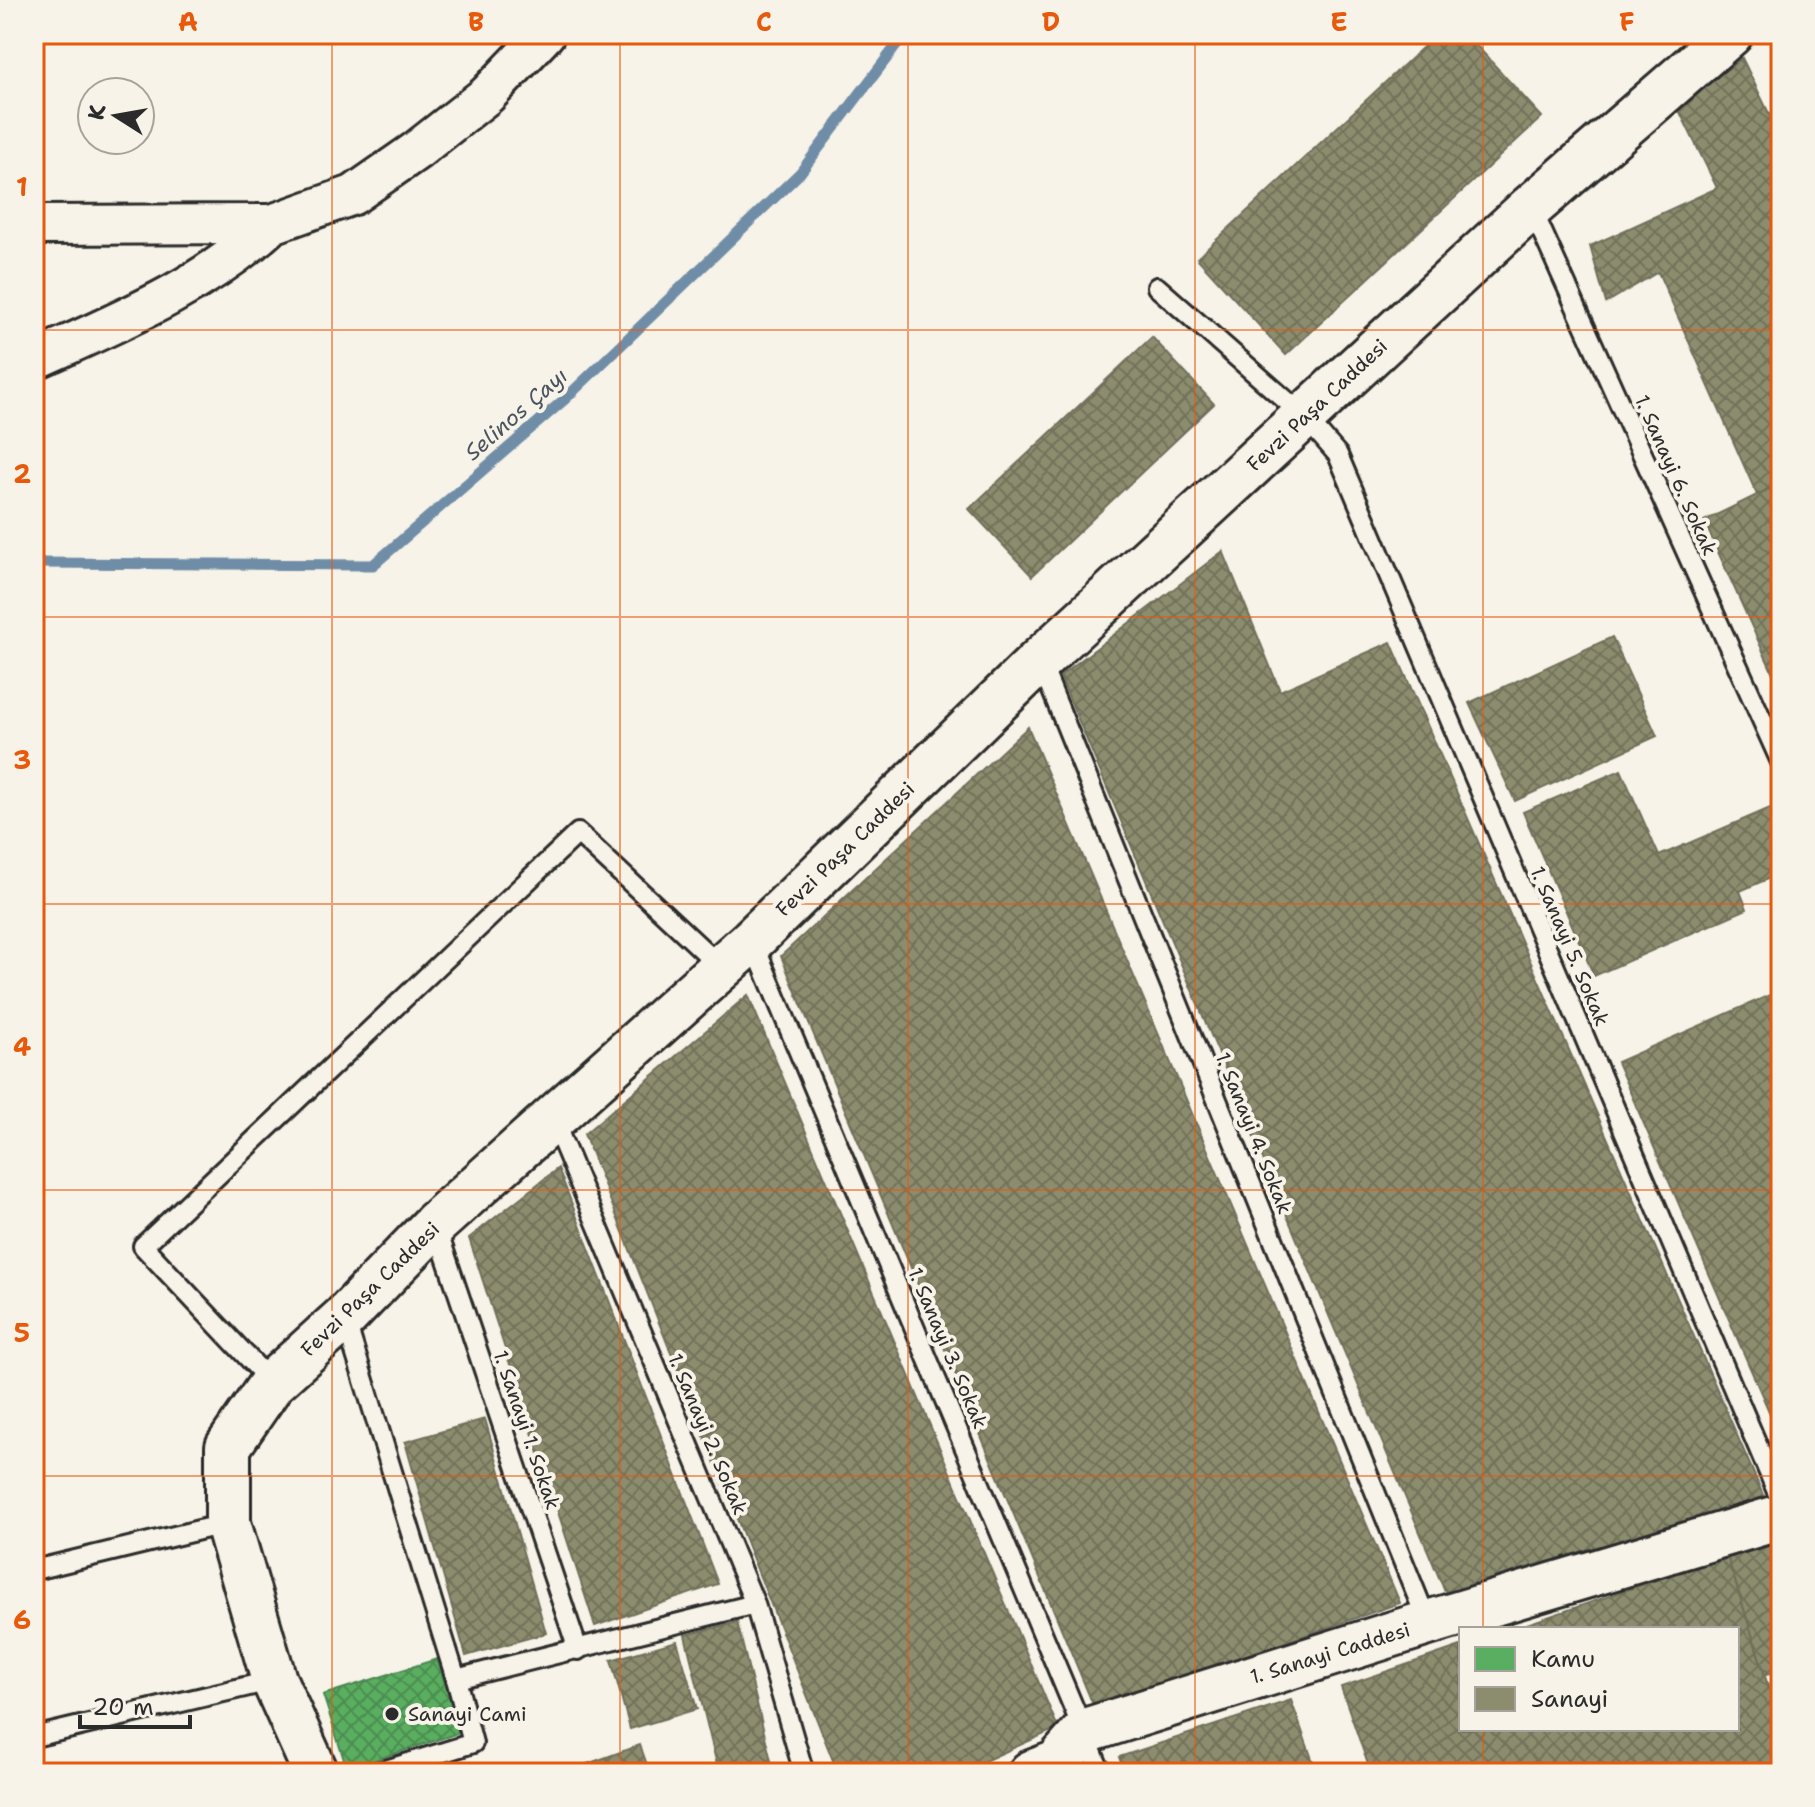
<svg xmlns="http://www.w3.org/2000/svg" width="1815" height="1807" font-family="'Shantell Sans',sans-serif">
	<defs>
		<pattern id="public-cross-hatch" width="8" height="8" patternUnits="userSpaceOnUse" patternTransform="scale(2)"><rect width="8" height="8" fill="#5aae61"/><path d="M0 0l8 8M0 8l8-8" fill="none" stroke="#4b8e50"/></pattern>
		<pattern id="industry-cross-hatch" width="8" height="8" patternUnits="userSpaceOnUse" patternTransform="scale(2)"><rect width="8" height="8" fill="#8c8c6e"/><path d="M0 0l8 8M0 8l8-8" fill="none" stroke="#73735b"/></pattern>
	</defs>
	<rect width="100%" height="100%" fill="#f7f3e8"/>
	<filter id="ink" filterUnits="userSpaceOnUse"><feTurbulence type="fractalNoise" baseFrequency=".0125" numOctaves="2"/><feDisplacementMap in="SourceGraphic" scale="16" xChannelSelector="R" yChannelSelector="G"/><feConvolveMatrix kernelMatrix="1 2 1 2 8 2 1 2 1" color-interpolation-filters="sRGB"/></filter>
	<g filter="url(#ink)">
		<path fill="url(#public-cross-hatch)" stroke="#4c8751" stroke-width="2" d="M 437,1659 L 461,1732 L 347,1769 L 323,1695 Z"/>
		<g fill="url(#industry-cross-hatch)" stroke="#6f6f5a" stroke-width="2">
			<path d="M 1437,34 L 1466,34 L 1542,117 L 1286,355 L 1197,258 Z"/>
			<path d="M 1742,58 L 1781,138 L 1781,483 L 1757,495 L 1658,272 L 1606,303 L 1590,246 L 1717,188 L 1678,108 Z"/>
			<path d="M 1152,337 L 1214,404 L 1032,576 L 969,509 Z"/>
			<path d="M 1781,483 L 1781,691 L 1704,521 Z"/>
			<path d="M 1223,551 L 1280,691 L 1391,642 L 1764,1497 L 1446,1594 L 1060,676 Z"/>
			<path d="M 1612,637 L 1657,736 L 1515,801 L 1469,703 Z"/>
			<path d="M 1028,727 L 1400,1603 L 1094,1707 L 781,956 Z"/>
			<path d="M 1621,770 L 1659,856 L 1770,808 L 1781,834 L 1781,873 L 1740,891 L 1747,909 L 1594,976 L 1523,812 Z"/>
			<path d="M 1781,990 L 1781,1439 L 1617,1062 Z"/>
			<path d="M 748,995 L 1058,1728 L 958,1773 L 838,1773 L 584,1134 Z"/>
			<path d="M 558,1168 L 718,1584 L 595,1626 L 469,1238 Z"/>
			<path d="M 485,1419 L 546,1633 L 466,1656 L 405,1442 Z"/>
			<path d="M 1781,1540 L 1781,1672 L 1765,1675 L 1727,1556 Z"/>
			<path d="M 1727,1556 L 1781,1727 L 1781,1773 L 1371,1773 L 1341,1687 L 1461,1646 L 1461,1729 L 1737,1729 L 1737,1629 L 1512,1629 Z"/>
			<path d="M 737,1622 L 774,1773 L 719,1773 L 685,1635 Z"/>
			<path d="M 677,1641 L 697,1709 L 630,1729 L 611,1660 Z"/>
			<path d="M 1291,1700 L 1317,1773 L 1125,1773 L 1119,1757 Z"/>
			<path d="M 640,1745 L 650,1773 L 562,1773 Z"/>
		</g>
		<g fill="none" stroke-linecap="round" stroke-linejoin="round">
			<path stroke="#708da7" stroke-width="11" d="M 34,563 L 373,565 L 565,399 L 800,173 L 905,34"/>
			<defs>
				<g id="service">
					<path d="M 1531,207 L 1781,762"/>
					<path d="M 1157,287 L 1305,417 L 1338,455 L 1781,1501"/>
					<path d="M 1040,661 L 1428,1623"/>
					<path d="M 753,942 L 1101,1773"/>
					<path d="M 553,1119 L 755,1604 L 804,1773"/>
					<path d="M 435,1224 L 578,1650"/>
					<path d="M 345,1319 L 456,1679 L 755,1604"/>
					<path d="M 272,1383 L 143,1246 L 578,833 L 722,968"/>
					<path d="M 34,1570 L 228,1523"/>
					<path d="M 34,1737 L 274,1680"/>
					<path d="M 376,1773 L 473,1743 L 456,1679"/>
				</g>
				<g id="minor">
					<path d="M 34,225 L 272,224 L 353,195 L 416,151 L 487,95 L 545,34"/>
					<path d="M 34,360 C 118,322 204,287 272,224"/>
				</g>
				<g id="tertiary">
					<path d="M 316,1773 L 274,1680 L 228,1523 L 228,1447 L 272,1383 L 345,1317 L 435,1224 L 752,940 L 1040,660 L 1531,207 L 1730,34"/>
					<path d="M 1031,1773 L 1057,1763 L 1085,1731 L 1428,1623 L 1781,1517"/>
				</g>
			</defs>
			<use href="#service" stroke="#2b2b2b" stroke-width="24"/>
			<use href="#minor" stroke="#2b2b2b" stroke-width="44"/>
			<use href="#tertiary" stroke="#2b2b2b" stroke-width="50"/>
			<use href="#service" stroke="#f7f3e8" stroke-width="18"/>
			<use href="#minor" stroke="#f7f3e8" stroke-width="38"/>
			<use href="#tertiary" stroke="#f7f3e8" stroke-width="44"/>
		</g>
	</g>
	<path fill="none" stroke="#e8590c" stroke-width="2" stroke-opacity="0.55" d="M 332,34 L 332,1773M 620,34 L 620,1773M 908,34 L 908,1773M 1195,34 L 1195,1773M 1483,34 L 1483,1629M 34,330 L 1781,330M 34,617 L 1781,617M 34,904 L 1781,904M 34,1190 L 1781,1190M 34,1476 L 1781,1476M 1483,1729 L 1483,1773"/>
	<circle fill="#2b2b2b" stroke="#f7f3e8" stroke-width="3" cx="392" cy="1714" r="8"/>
	<g text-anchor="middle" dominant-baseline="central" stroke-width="8" stroke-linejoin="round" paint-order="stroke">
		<g font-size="20" fill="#2b2b2b" stroke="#f7f3e8">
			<text transform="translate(1317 405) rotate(-43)">Fevzi Paşa Caddesi</text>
			<text transform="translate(1676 475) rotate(66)">1. Sanayi 6. Sokak</text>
			<text transform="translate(845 849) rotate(-44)">Fevzi Paşa Caddesi</text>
			<text transform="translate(1570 946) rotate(67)">1. Sanayi 5. Sokak</text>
			<text transform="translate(1254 1133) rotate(68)">1. Sanayi 4. Sokak</text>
			<text transform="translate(370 1289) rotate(-44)">Fevzi Paşa Caddesi</text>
			<text transform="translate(948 1348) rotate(67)">1. Sanayi 3. Sokak</text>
			<text transform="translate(527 1430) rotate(71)">1. Sanayi 1. Sokak</text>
			<text transform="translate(708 1434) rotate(67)">1. Sanayi 2. Sokak</text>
			<text transform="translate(1330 1653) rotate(-17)">1. Sanayi Caddesi</text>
		</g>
		<g font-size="20" fill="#2b2b2b" stroke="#f7f3e8" text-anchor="start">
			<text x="408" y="1714">Sanayi Cami</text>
		</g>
		<g font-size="22" font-style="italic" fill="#48545f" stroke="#f7f3e8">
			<text transform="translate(516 414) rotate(-41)">Selinos Çayı</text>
		</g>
	</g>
	<rect width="1815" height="1807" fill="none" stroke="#f7f3e8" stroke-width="88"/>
	<rect x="1459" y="1627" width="280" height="104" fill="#f7f3e8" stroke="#a5a39c" stroke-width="2"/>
	<rect x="1475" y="1647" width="40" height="24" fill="#5aae61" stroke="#a5a39c" stroke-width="2"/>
	<text x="1531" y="1667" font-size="24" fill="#2b2b2b">Kamu</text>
	<rect x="1475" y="1687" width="40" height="24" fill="#8c8c6e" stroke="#a5a39c" stroke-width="2"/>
	<text x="1531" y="1707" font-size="24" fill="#2b2b2b">Sanayi</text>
	<g transform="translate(116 116) rotate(281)"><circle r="38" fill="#f7f3e8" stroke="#a5a39c" stroke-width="2"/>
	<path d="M0-6L14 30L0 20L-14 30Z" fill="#2b2b2b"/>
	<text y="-12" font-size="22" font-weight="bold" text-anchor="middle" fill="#2b2b2b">K</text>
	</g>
	<path d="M80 1715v12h110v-12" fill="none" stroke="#2b2b2b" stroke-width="4"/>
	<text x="92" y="1715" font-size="24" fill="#2b2b2b" stroke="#f7f3e8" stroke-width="6" paint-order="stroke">20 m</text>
	<rect x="44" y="44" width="1727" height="1719" fill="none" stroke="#e8590c" stroke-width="3"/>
	<g font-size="26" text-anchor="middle" font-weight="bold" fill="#e8590c">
		<text x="188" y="31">A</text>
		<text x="476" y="31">B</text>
		<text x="764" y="31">C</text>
		<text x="1051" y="31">D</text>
		<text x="1339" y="31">E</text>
		<text x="1627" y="31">F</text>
		<text x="22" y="196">1</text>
		<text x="22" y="483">2</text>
		<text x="22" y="769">3</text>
		<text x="22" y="1056">4</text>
		<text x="22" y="1342">5</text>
		<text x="22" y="1629">6</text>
	</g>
</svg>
